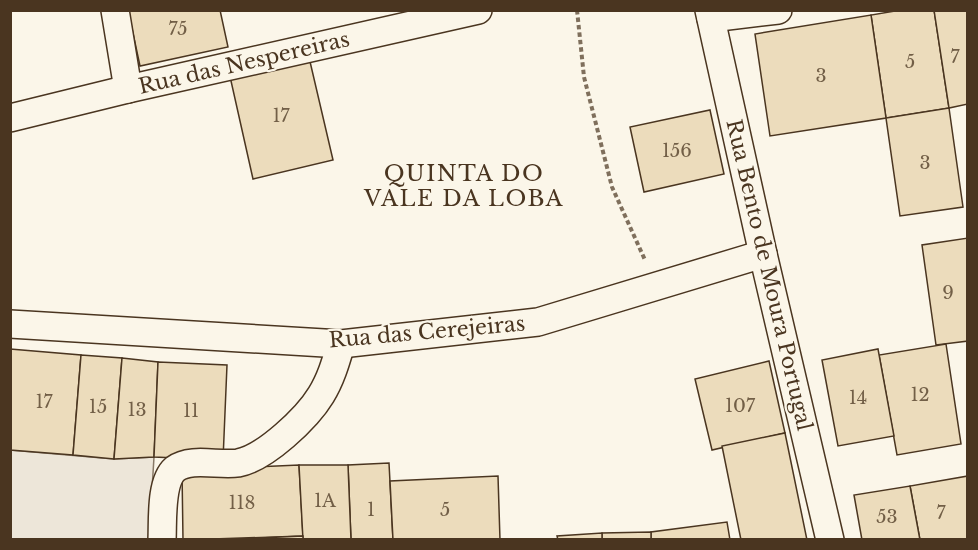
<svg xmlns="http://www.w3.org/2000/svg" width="978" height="550" font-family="'Libre Baskerville',serif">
	<rect width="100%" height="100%" fill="#fbf6e9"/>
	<path fill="#ede6d9" stroke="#887966" stroke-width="1.5" d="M 10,450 L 114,459 L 154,457 L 149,539 L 11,539 Z"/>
	<g fill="#ecdcbc" stroke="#4a3520" stroke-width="1.5">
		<path d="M 128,10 L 220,10 L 228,47 L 140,66 Z"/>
		<path d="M 901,10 L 934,10 L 949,108 L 886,118 L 871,15 Z"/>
		<path d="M 934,10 L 968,10 L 968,104 L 949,108 Z"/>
		<path d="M 871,15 L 886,118 L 770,136 L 755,34 Z"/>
		<path d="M 308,53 L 333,160 L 253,179 L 229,72 Z"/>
		<path d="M 949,108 L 963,207 L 900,216 L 886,118 Z"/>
		<path d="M 710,110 L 724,174 L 644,192 L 630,127 Z"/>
		<path d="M 968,238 L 968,341 L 936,345 L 922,245 Z"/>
		<path d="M 946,344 L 961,444 L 897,455 L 879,355 Z"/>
		<path d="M 10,349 L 81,355 L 73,455 L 10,450 Z"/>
		<path d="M 878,349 L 894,436 L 838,446 L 822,360 Z"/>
		<path d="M 81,355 L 122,358 L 114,459 L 73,455 Z"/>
		<path d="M 122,358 L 158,362 L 154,457 L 114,459 Z"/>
		<path d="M 769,361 L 785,433 L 712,450 L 695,379 Z"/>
		<path d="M 158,362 L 227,365 L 223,460 L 154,457 Z"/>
		<path d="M 785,433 L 807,540 L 741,540 L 722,446 Z"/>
		<path d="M 389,463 L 393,540 L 351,540 L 348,465 Z"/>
		<path d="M 299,465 L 303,536 L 183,540 L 182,470 Z"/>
		<path d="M 299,465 L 348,465 L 351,540 L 303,540 Z"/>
		<path d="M 498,476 L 500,540 L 393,540 L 390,481 Z"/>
		<path d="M 968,476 L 968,540 L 920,540 L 910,486 Z"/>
		<path d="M 910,486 L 920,540 L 862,540 L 854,495 Z"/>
		<path d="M 727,522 L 730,540 L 651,540 L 651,532 Z"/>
		<path d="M 651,532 L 651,540 L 602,540 L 602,533 Z"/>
		<path d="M 602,533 L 602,540 L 558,540 L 557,536 Z"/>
		<path d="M 303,536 L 303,540 L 238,539 Z"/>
	</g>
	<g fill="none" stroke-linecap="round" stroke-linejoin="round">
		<defs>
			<g id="minor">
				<path d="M 115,10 L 128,89"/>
				<path d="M 709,10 L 763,254 L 830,540"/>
				<path d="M 711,18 L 778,10"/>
				<path d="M 10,118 L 128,89 L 478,10"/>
				<path d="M 10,324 L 341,344 L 538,322 L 763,254"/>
				<path d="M 162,540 C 163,521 160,482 175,469 C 191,457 219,466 238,463 C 265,458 307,418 321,395 C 331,379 336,361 341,344"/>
			</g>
		</defs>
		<use href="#minor" stroke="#4a3520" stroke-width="30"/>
		<path stroke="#7f6f5c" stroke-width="4" stroke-dasharray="4.5 3" stroke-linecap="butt" d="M 577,10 L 584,77 L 612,187 L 645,260"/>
		<use href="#minor" stroke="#fbf6e9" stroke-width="27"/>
	</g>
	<g text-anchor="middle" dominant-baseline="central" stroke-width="4.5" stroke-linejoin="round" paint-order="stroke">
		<g font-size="18" fill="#725f47">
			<text x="178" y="29">75</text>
			<text x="955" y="57">7</text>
			<text x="910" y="62">5</text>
			<text x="821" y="76">3</text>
			<text x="281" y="116">17</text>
			<text x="677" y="151">156</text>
			<text x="925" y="163">3</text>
			<text x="948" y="293">9</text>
			<text x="920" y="395">12</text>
			<text x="858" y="398">14</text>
			<text x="44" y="402">17</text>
			<text x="740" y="406">107</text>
			<text x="98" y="407">15</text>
			<text x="137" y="410">13</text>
			<text x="191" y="411">11</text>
			<text x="325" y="501">1A</text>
			<text x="242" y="503">118</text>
			<text x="371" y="510">1</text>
			<text x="445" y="510">5</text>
			<text x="941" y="513">7</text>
			<text x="887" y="517">53</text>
		</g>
		<g font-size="21" fill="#4a3520" stroke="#fbf6e9">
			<text transform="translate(244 63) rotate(-13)">Rua das Nespereiras</text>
			<text transform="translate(769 275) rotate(77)">Rua Bento de Moura Portugal</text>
			<text transform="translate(427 332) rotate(-5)">Rua das Cerejeiras</text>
		</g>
		<g font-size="22" letter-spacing="1.5" fill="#4a3520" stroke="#fbf6e9">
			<text x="464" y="173">QUINTA DO<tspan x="464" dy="25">VALE DA LOBA</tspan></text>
		</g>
	</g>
	<rect width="978" height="550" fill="none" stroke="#4a3520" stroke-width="24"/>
</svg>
